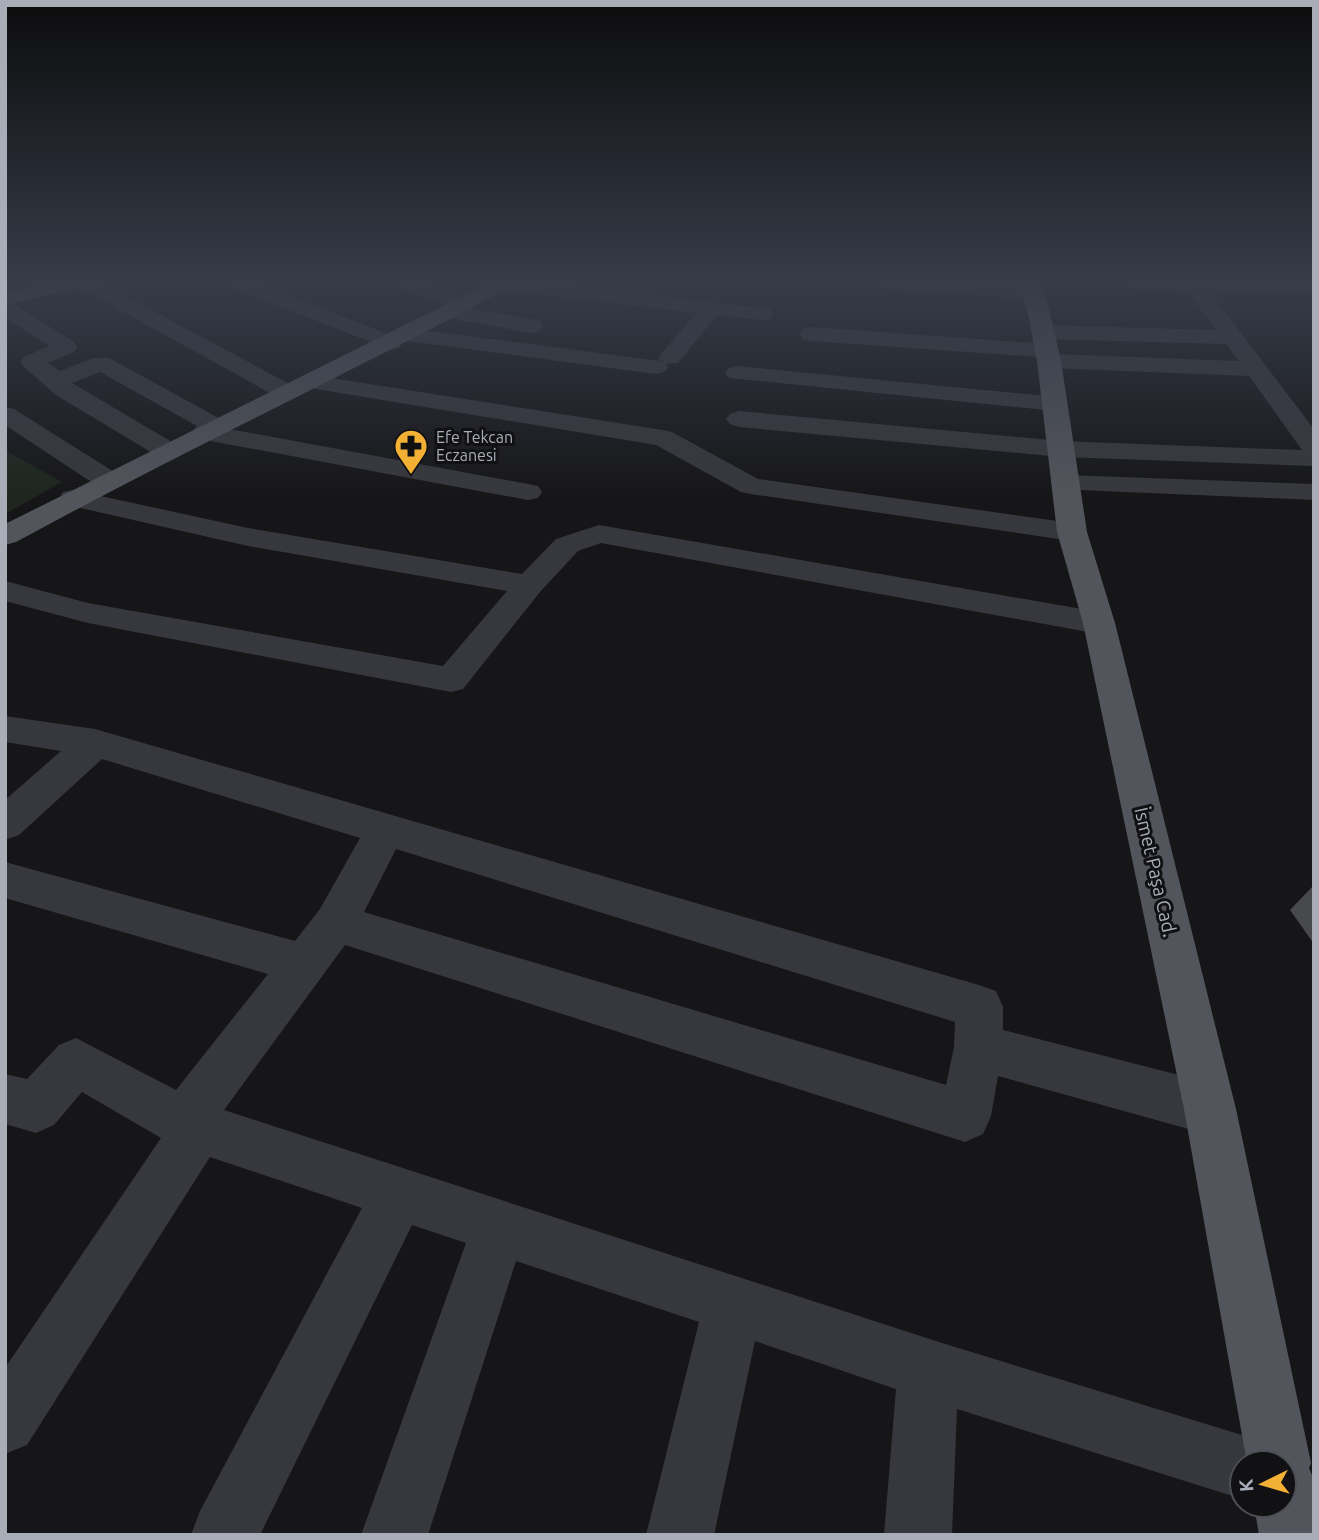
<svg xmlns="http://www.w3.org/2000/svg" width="1319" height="1540" font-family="Ubuntu,sans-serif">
	<rect width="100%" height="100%" fill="#161618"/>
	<path fill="#1e261f" d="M 5,450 L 62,482 L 5,514 Z"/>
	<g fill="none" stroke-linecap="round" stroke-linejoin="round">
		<g fill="#37383d" fill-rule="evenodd">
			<path d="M 74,282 L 99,282 L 295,387 L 298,392 L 295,397 L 286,399 L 277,397 L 77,286 Z"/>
			<path d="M 226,282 L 254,282 L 398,338 L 396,335 L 399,330 L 407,328 L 661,361 L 658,358 L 662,353 L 696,313 L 501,290 L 494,288 L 491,284 L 492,282 L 535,282 L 762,308 L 770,309 L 773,314 L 770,319 L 762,320 L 717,315 L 678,363 L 666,364 L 668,367 L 664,372 L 656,374 L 400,340 L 402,343 L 399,348 L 391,350 L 229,286 Z"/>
			<path d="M 392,282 L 421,282 L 472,301 L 476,305 L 473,309 L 532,319 L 540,321 L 543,326 L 540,331 L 532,333 L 443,317 L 440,312 L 449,306 L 395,286 Z"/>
			<path d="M 875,282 L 965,282 L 1033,287 L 1040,289 L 1043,293 L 1040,297 L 1033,299 L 885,288 L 878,286 Z"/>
			<path d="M 1121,282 L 1314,282 L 1314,294 L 1209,291 L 1314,429 L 1314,466 L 1061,457 L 739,427 L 730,424 L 726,419 L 730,414 L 739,411 L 1061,441 L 1302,450 L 1249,376 L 1049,368 L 1041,366 L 1037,361 L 1040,357 L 811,341 L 803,339 L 800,334 L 803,329 L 811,327 L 1047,344 L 1055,346 L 1058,351 L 1056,354 L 1239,361 L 1226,344 L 1043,339 L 1035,337 L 1032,332 L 1035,327 L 1043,325 L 1216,330 L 1187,290 L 1131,288 L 1124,286 Z"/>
			<path d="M 5,301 L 12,303 L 74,342 L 77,347 L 74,352 L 48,363 L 60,371 L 93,358 L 109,358 L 226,422 L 229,429 L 528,484 L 538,486 L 542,492 L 538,498 L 528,500 L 205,440 L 196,437 L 192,432 L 197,426 L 100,372 L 72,383 L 177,445 L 181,451 L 177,457 L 168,459 L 159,457 L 56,395 L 24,367 L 20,362 L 24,357 L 49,346 L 5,317 Z"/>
			<path d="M 737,366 L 1056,397 L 1065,399 L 1068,404 L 1065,409 L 1056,411 L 729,378 L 725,373 L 729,368 Z"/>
			<path d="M 312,375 L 663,430 L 672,432 L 758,479 L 1072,523 L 1082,526 L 1087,532 L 1082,538 L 1072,541 L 751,494 L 741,492 L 656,445 L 304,387 L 300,382 L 304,377 Z"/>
			<path d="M 5,407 L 14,409 L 119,475 L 123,481 L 119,487 L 109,489 L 99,487 L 5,425 Z"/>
			<path d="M 1066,475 L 1314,484 L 1314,500 L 1056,489 L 1052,483 L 1056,477 Z"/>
			<path d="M 73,490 L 248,528 L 522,574 L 556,539 L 599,525 L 1099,612 L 1111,615 L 1115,623 L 1111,631 L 1099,634 L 601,543 L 578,551 L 540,592 L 463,689 L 451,692 L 88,623 L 5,601 L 5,581 L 88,603 L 443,666 L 507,591 L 248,546 L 63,504 L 59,498 L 63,492 Z"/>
			<path d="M 5,716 L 95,729 L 979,985 L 996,991 L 1003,1007 L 1003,1030 L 1210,1083 L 1228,1091 L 1236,1109 L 1228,1127 L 1210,1135 L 998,1076 L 991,1116 L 983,1134 L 965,1142 L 345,945 L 224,1110 L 942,1343 L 1242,1435 L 1265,1444 L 1273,1463 L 1242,1463 L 1242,1499 L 957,1409 L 952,1535 L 884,1535 L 896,1389 L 755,1341 L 714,1535 L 646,1535 L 699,1322 L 516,1261 L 428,1535 L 361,1535 L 466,1243 L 412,1225 L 260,1535 L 191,1535 L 200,1511 L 362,1208 L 210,1157 L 27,1445 L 5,1454 L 5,1368 L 161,1138 L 82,1092 L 54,1125 L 36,1133 L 5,1124 L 5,1074 L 27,1079 L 59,1045 L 76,1038 L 176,1090 L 268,974 L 5,898 L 5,862 L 295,941 L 320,909 L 360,838 L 102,759 L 19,835 L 5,840 L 5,800 L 61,751 L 5,742 ZM 396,849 L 955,1022 L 954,1047 L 946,1085 L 364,912 Z"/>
		</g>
		<g fill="#53555c" fill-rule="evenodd">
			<path d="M 53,282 L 89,282 L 86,286 L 5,305 L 5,293 Z"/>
			<path d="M 491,282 L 516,282 L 513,286 C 348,374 179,453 16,542 L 5,545 L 5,524 Z"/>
			<path d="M 1019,282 L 1039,282 L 1049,309 L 1061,361 L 1087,532 L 1115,623 L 1236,1109 L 1311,1463 L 1309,1468 L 1314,1480 L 1314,1535 L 1259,1535 L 1254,1505 L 1284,1505 L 1284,1463 L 1247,1463 L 1184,1109 L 1083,623 L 1057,532 L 1037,361 L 1027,309 Z"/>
		</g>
	</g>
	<path fill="#47494d" d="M 1313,886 L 1314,886 L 1314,944 L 1290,910 Z"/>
	<linearGradient id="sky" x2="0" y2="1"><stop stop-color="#0c0c0d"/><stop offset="0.57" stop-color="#363c48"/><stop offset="1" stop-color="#363c48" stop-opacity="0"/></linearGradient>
	<rect width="1319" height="497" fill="url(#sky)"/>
	<defs>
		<symbol id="pharmacy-pin" viewBox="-11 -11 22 30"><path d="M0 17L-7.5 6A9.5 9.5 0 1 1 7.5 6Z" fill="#f2b134" stroke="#111113"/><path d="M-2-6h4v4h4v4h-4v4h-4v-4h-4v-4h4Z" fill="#111"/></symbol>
	</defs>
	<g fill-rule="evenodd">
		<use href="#pharmacy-pin" x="392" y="427" width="38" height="52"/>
	</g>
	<g text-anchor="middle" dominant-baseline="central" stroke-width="6" stroke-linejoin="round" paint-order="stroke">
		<g font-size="16" fill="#a8adb8" stroke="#111113" text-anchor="start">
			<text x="436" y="437">Efe Tekcan<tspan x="436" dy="18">Eczanesi</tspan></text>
		</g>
		<g font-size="19" fill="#a8adb8" stroke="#111113">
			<text transform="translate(1156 872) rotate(77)">İsmet Paşa Cad.</text>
		</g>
	</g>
	<rect width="1319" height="1540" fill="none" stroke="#a8adb8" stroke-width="14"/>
	<g transform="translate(1263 1484) rotate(265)"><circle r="33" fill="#111113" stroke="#4d4f55" stroke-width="2"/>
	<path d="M0-5L12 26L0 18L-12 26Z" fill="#f2b134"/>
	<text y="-10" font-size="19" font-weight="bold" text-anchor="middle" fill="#a8adb8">K</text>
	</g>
</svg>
